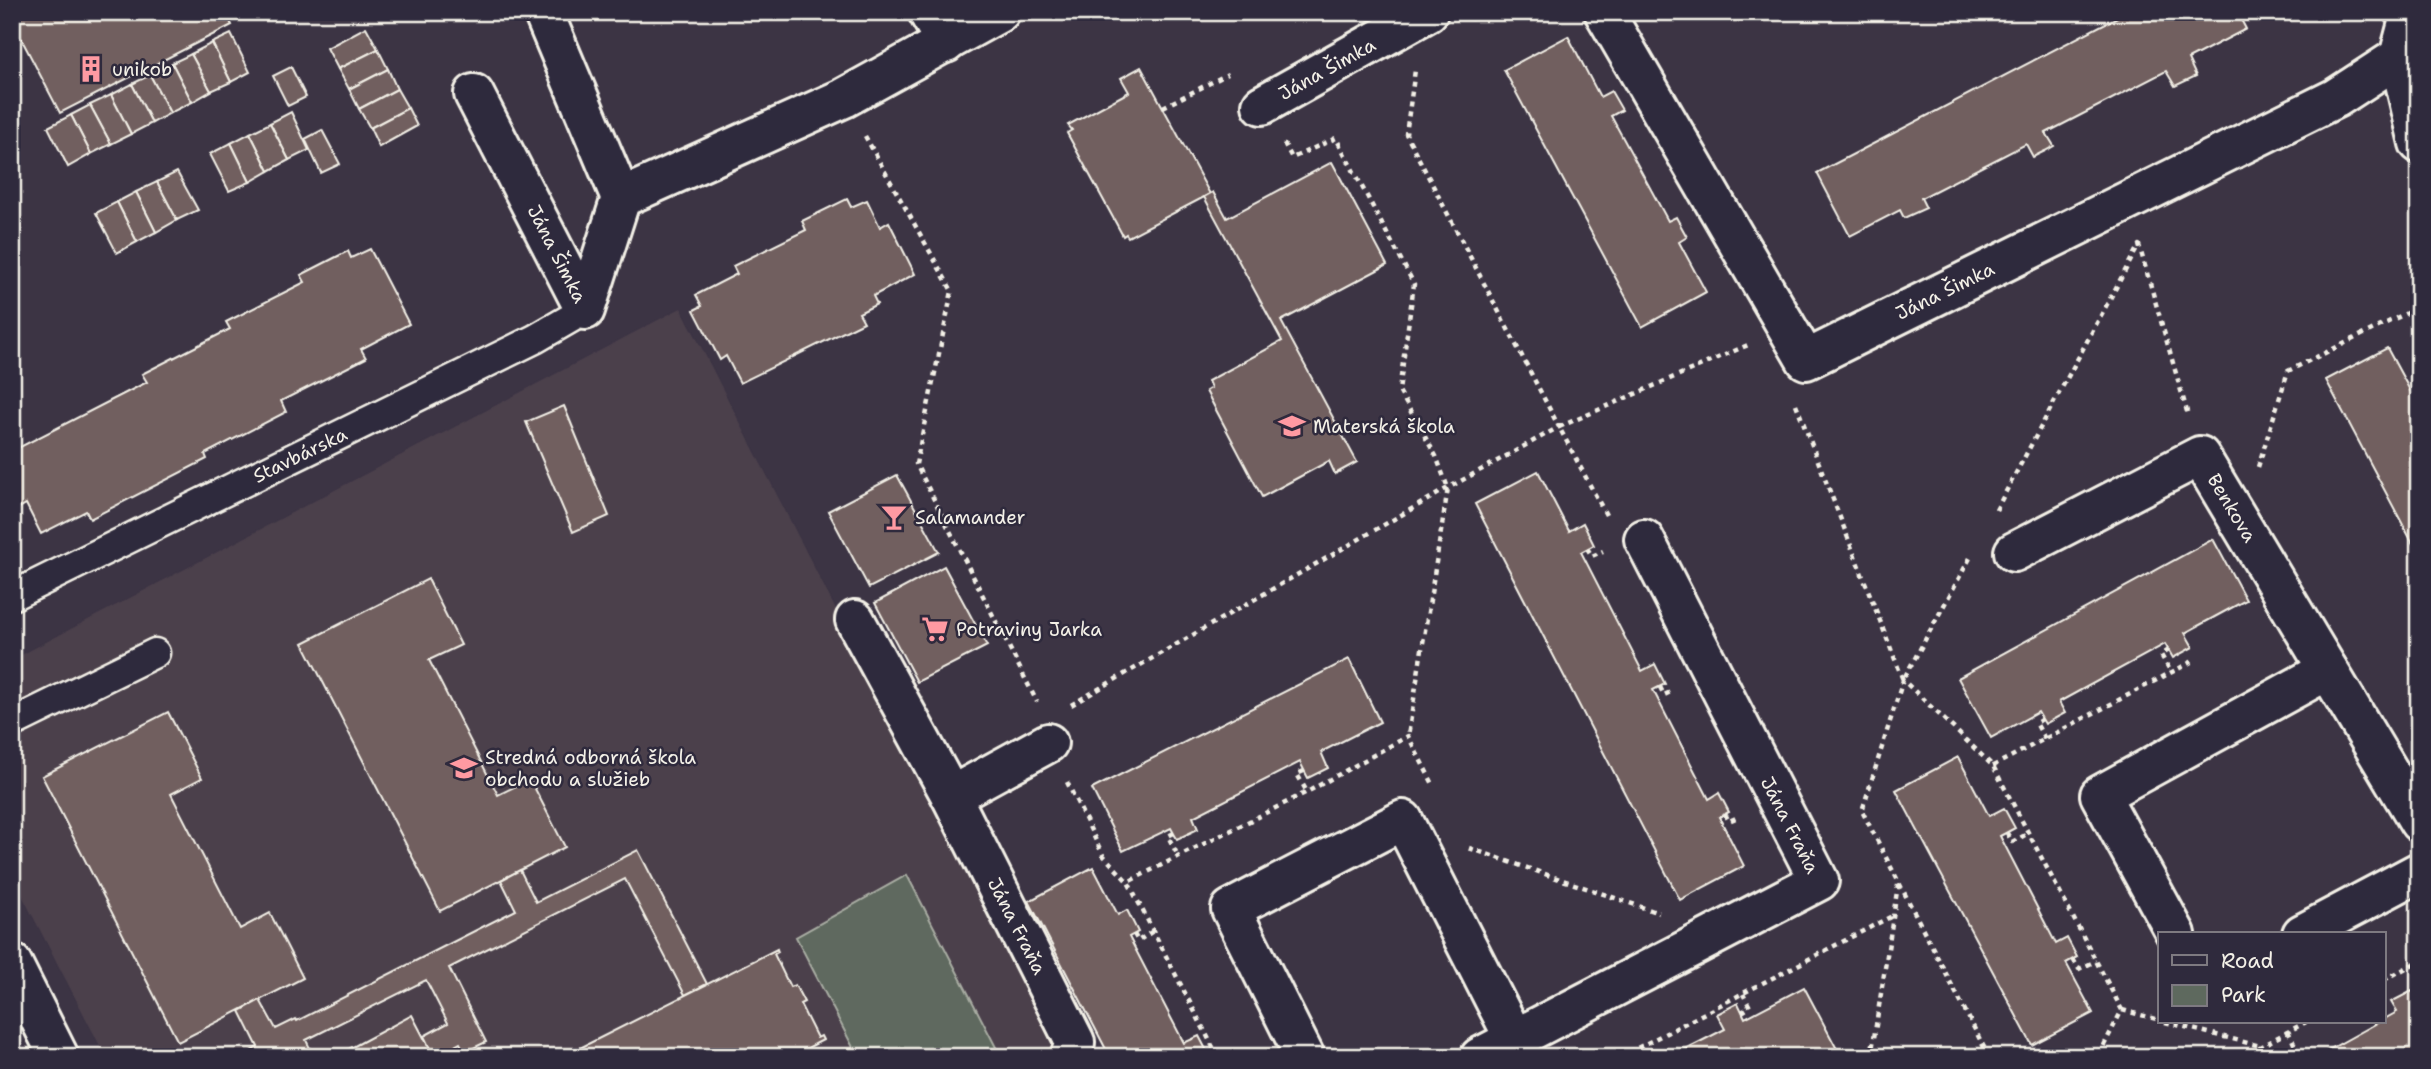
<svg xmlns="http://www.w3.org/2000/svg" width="2431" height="1069" font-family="'Shantell Sans',sans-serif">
	<rect width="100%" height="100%" fill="#3c3444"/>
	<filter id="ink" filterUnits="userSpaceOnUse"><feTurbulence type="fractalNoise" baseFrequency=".0143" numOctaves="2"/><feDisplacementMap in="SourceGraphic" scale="14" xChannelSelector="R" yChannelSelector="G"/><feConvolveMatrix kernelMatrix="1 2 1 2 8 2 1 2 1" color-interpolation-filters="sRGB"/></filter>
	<g filter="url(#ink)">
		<path fill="#4c414c" d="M 681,308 L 1055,1037 L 1051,1056 L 106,1057 L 12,876 L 12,660 Z"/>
		<path fill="#5e695e" stroke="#a9ada3" stroke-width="2" d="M 907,875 L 1000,1055 L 996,1057 L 858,1057 L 796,937 Z"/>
		<g fill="#715e5e" stroke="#f4f1e8" stroke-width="2">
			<path d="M 12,12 L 66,12 L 69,18 L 80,12 L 225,12 L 232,25 L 60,113 L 12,21 Z"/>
			<path d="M 2127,12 L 2237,12 L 2246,29 L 2188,59 L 2196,76 L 2175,86 L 2166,71 L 2046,133 L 2054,146 L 2045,151 L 2033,157 L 2026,144 L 1921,198 L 1926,208 L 1904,218 L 1900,210 L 1850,236 L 1817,173 Z"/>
			<path d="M 366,27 L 378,49 L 338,69 L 327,48 Z"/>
			<path d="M 231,34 L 250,72 L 231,82 L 212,43 Z"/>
			<path d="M 1568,36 L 1600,97 L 1611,91 L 1622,110 L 1611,116 L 1668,221 L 1676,217 L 1687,237 L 1679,242 L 1706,292 L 1642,327 L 1504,70 Z"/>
			<path d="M 212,43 L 231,82 L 211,91 L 191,54 Z"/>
			<path d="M 378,49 L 388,69 L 349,89 L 338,69 Z"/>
			<path d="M 191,54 L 211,91 L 192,102 L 172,63 Z"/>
			<path d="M 172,63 L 192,102 L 170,113 L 150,75 Z"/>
			<path d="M 291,67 L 306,97 L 288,106 L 273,76 Z"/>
			<path d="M 1141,67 L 1210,194 L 1128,237 L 1126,234 L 1123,236 L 1067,133 L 1072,130 L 1068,125 L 1129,92 L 1121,78 Z"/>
			<path d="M 388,69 L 397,89 L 359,109 L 349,89 Z"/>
			<path d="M 150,75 L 170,113 L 152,123 L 132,84 Z"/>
			<path d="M 132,84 L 152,123 L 131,134 L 111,95 Z"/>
			<path d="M 397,89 L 408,108 L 370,128 L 359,109 Z"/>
			<path d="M 111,95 L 131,134 L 111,144 L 90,105 Z"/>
			<path d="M 90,105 L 111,144 L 91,154 L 71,115 Z"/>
			<path d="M 408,108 L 417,126 L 379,147 L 370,128 Z"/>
			<path d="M 291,112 L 309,150 L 289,160 L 270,123 Z"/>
			<path d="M 71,115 L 91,154 L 68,167 L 48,127 Z"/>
			<path d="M 270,123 L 289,160 L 269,171 L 250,133 Z"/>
			<path d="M 322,130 L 340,164 L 321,173 L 305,139 Z"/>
			<path d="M 250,133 L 269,171 L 250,182 L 231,143 Z"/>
			<path d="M 231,143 L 250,182 L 229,191 L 210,154 Z"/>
			<path d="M 1332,162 L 1387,265 L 1281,321 L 1357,462 L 1335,474 L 1329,461 L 1262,497 L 1206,391 L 1211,388 L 1208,381 L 1282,341 L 1204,197 L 1213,192 L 1227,218 Z"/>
			<path d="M 177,172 L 198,210 L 177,220 L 157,182 Z"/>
			<path d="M 157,182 L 177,220 L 156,232 L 136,192 Z"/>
			<path d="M 136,192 L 156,232 L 137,242 L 117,202 Z"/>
			<path d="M 847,199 L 851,207 L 867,200 L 880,227 L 889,222 L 915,274 L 873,296 L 877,304 L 859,313 L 864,322 L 740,383 L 726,356 L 720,360 L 694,310 L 702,306 L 696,295 L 737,274 L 733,266 L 806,230 L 802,221 Z"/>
			<path d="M 117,202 L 137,242 L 117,253 L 96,213 Z"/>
			<path d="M 370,249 L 409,324 L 361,349 L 366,358 L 281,401 L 286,412 L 205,454 L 207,459 L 90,519 L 86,511 L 41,534 L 26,504 L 19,508 L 12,494 L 12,451 L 147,382 L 142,374 L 230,329 L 226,322 L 305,282 L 301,275 L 348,251 L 351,258 Z"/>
			<path d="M 2387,348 L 2419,407 L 2419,555 L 2326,380 Z"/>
			<path d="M 564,406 L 609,516 L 573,532 L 526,422 Z"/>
			<path d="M 1538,471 L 1569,531 L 1583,523 L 1594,545 L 1581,552 L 1642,671 L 1655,664 L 1665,684 L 1653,690 L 1709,799 L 1719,793 L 1729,812 L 1719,817 L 1744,866 L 1680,900 L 1475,504 Z"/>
			<path d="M 897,475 L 939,552 L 869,588 L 828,511 Z"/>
			<path d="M 2213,539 L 2246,600 L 2185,633 L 2193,647 L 2173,658 L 2165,644 L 2059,702 L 2065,713 L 2045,724 L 2038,712 L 1991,738 L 1958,678 Z"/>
			<path d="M 944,566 L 987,646 L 917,682 L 875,603 Z"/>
			<path d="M 428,579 L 461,645 L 429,660 L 498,795 L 530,779 L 565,847 L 440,911 L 303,643 Z"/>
			<path d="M 1349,659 L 1380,722 L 1321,752 L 1328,768 L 1308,778 L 1300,762 L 1193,817 L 1198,829 L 1177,839 L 1171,828 L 1123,851 L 1092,789 Z"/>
			<path d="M 168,712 L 202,778 L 171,794 L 240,929 L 270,913 L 303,978 L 178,1042 L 42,776 Z"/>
			<path d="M 1958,757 L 1989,816 L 2004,808 L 2015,828 L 2000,836 L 2056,944 L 2067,938 L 2077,957 L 2066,963 L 2093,1013 L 2032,1045 L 1896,790 Z"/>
			<path d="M 638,850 L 707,984 L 685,995 L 625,879 L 449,968 L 486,1042 L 465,1052 L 460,1043 L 434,1057 L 424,1036 L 448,1023 L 426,980 L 306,1040 L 314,1057 L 248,1057 L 252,1055 L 251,1051 L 258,1047 L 240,1011 L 260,1000 L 276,1029 L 296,1019 L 297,1021 L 516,910 L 501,880 L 520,870 L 536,902 Z"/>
			<path d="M 1093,867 L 1118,915 L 1127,910 L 1138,932 L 1129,937 L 1184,1043 L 1199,1036 L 1210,1057 L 1110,1057 L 1029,901 Z"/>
			<path d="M 777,949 L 778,952 L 774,954 L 790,987 L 795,985 L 804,1002 L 800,1004 L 817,1038 L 821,1036 L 823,1040 L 790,1057 L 562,1057 Z"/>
			<path d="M 1804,987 L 1837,1049 L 1822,1057 L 1670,1057 L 1725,1029 L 1717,1014 L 1738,1003 L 1745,1018 Z"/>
			<path d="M 2412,991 L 2419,1001 L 2419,1057 L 2316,1057 L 2397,1012 L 2391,1002 Z"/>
			<path d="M 412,1015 L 434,1057 L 334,1057 Z"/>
		</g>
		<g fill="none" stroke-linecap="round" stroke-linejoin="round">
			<defs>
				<g id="service">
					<path d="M 12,596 L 535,339 L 585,310"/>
					<path d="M 12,723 L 155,653"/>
				</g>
				<g id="minor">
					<path d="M 543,12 L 621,198"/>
					<path d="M 928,12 L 946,43"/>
					<path d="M 1604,12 L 1806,360 L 2336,98 L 2399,57 L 2411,12"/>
					<path d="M 2399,57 L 2419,143"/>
					<path d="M 474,94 L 585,310 L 621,198 L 844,98 L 1000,12"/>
					<path d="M 1262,105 L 1428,12"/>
					<path d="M 2014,552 L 2200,456 L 2419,822"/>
					<path d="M 855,620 L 951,796 L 1075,1042 L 1070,1057"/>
					<path d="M 951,796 L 1048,743"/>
					<path d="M 2176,934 L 2100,795 L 2328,670"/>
					<path d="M 2302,934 L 2419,872"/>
					<path d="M 12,963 L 59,1057"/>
					<path d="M 1305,1057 L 1231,909 L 1403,820 L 1515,1040"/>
					<path d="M 1480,1057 L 1819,881 L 1644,539"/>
				</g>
			</defs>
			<use href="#service" stroke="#f4f1e8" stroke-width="33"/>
			<use href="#minor" stroke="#f4f1e8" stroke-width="44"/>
			<g stroke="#f4f1e8" stroke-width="4.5" stroke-dasharray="5 5" stroke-linecap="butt">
				<path d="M 1470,19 L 1483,12"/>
				<path d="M 1163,107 L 1228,74"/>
				<path d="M 865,136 L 952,291 L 916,464 L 1037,702"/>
				<path d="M 1284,143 L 1292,158 L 1336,138 L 1414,284 L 1399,391 L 1436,456 L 1448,488 L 1408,736"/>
				<path d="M 1796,404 L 1903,680 L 1970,558"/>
				<path d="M 2258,467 L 2288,371 L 2419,307"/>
				<path d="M 1996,510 L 2139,245 L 2188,415"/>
				<path d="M 1606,515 L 1559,427 L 1748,345"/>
				<path d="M 1587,548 L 1592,556 L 1603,551"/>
				<path d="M 2169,650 L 2161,655 L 2171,672"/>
				<path d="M 1660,687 L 1664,695 L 1673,691"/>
				<path d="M 1071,705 L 1448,488 L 1559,427 L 1406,134 L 1415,70"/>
				<path d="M 2042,719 L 2036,723 L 2045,739"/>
				<path d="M 1993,766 L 2193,661"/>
				<path d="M 1304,771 L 1297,774 L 1307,792"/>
				<path d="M 1067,782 L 1103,855 L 1128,882"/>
				<path d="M 1725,814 L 1729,821 L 1736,818"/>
				<path d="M 1174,833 L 1168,836 L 1178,856"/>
				<path d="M 2007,833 L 2012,842 L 2029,833"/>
				<path d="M 1469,848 L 1659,913"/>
				<path d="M 1134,934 L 1138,941 L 1153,931"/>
				<path d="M 2073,959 L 2079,969 L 2096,961"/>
				<path d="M 2384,980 L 2419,961"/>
				<path d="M 2415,997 L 2419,995"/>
				<path d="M 2122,1010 L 2160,1020"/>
				<path d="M 1742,1012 L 1750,1007 L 1743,994"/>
				<path d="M 2165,1022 L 2260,1046"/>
				<path d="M 2288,1031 L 2299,1054 L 2294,1057"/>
				<path d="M 1218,1057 L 1128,882 L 1307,792 L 1408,736 L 1434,786"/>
				<path d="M 1620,1057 L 1892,916"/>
				<path d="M 1871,1057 L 1898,885"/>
				<path d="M 1989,1057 L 1862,811 L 1903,680 L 1993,766 L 2122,1010 L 2098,1057"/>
				<path d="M 2241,1057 L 2306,1022"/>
			</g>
			<use href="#service" stroke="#2f2a3d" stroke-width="28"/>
			<use href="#minor" stroke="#2f2a3d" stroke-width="38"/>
		</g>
	</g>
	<defs>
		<symbol id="building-bare" viewBox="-9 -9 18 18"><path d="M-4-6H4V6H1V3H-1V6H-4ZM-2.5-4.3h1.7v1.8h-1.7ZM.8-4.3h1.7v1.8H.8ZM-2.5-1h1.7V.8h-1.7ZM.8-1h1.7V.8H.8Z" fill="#ff9aa2" stroke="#2f2a3d" stroke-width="2.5" paint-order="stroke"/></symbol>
		<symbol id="school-bare" viewBox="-9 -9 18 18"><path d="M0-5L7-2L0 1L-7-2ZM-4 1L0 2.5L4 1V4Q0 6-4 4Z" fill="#ff9aa2" stroke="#2f2a3d" stroke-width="2.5" paint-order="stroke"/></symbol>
		<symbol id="bar-bare" viewBox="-9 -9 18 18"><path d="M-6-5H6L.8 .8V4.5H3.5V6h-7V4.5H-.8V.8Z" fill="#ff9aa2" stroke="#2f2a3d" stroke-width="2.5" paint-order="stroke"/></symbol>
		<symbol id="supermarket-bare" viewBox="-9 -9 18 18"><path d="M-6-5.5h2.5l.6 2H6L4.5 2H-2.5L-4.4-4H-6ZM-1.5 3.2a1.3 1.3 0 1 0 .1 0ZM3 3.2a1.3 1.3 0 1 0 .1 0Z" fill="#ff9aa2" stroke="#2f2a3d" stroke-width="2.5" paint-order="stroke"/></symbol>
	</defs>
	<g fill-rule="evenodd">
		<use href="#building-bare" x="72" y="50" width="38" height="38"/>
		<use href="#school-bare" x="1273" y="407" width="38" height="38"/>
		<use href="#bar-bare" x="875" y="498" width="38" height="38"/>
		<use href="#supermarket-bare" x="916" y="610" width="38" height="38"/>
		<use href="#school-bare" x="445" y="749" width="38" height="38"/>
	</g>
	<g text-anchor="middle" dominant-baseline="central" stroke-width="5" stroke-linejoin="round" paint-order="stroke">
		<g font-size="19" fill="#f4f1e8" stroke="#2f2a3d" text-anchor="start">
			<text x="112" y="69">unikob</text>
			<text x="1313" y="426">Materská škola</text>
			<text x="915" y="517">Salamander</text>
			<text x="956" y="629">Potraviny Jarka</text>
			<text x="485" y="757">Stredná odborná škola<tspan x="485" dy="22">obchodu a služieb</tspan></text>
		</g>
		<g font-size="19" fill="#f4f1e8" stroke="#2f2a3d">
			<text transform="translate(1327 69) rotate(-29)">Jána Šimka</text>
			<text transform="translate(557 254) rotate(63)">Jána Šimka</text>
			<text transform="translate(1945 291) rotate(-26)">Jána Šimka</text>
			<text transform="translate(300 455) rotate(-26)">Stavbárska</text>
			<text transform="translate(2232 508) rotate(59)">Benkova</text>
			<text transform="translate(1790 825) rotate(63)">Jána Fraňa</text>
			<text transform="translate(1017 926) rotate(63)">Jána Fraňa</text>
		</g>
	</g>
	<rect width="2431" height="1069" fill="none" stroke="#2f2a3d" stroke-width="42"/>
	<rect x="21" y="21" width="2389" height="1027" fill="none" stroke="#f4f1e8" stroke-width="2.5" filter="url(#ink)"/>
	<rect x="2158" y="932" width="228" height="91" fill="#2f2a3d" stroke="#7e7a81" stroke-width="2"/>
	<rect x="2172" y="955" width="35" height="10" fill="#2f2a3d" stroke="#7e7a81" stroke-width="2"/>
	<text x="2221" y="968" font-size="21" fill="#f4f1e8">Road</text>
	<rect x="2172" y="985" width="35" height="21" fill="#5e695e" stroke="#7e7a81" stroke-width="2"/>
	<text x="2221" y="1002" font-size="21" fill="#f4f1e8">Park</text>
</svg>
